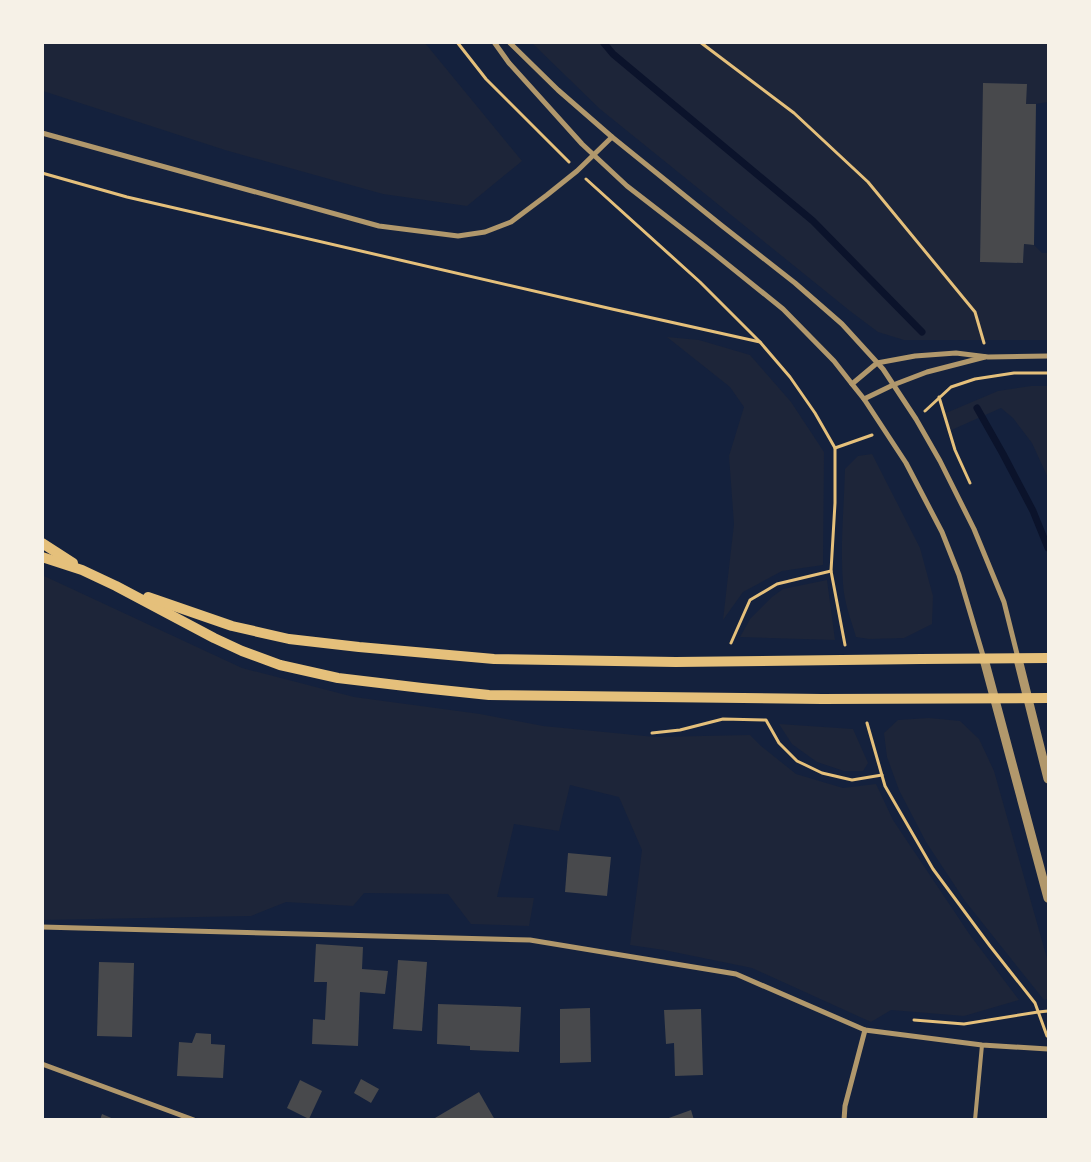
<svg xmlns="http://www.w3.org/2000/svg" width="1091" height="1162" font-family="'PT Serif',serif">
	<rect width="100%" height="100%" fill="#14213d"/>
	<g fill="#1d2539">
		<path d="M 43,42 L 425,43 L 522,161 L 467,206 L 383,194 L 225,150 L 43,91 Z"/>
		<path d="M 532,43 L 1048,43 L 1048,102 L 1036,104 L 1026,104 L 1026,84 L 984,83 L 980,262 L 1023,263 L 1024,244 L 1034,245 L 1042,253 L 1048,253 L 1048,340 L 904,340 L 878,332 L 850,311 L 600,109 Z"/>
		<path d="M 667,337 L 699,340 L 750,355 L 791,402 L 824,452 L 823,565 L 782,571 L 743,592 L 723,620 L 734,524 L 729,456 L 744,407 L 730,387 Z"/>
		<path d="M 1031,386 L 1048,386 L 1048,478 L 1032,443 L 1013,418 L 1001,408 L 947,432 L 946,413 L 998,391 Z"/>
		<path d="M 872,454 L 920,548 L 933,596 L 932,624 L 904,638 L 869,639 L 856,637 C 851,620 844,602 843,584 C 840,546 844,507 845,469 L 858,456 Z"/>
		<path d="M 42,575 L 242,668 L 354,697 L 480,714 L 543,726 L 655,737 L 750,735 L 761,746 L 796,774 L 843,788 L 876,784 L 893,820 L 970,935 L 1019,1000 L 964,1016 L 891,1010 L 871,1022 L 752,968 L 664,950 L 630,945 L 642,850 L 619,797 L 570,785 L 559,831 L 514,824 L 497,897 L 534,898 L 529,926 L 471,924 L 448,894 L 364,893 L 353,906 L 286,902 L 251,916 L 43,920 Z"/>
		<path d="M 827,580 L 835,640 L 740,637 L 750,619 L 772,597 L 783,589 Z"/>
		<path d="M 929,718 L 960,721 L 979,739 L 994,771 L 1048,962 L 1048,999 L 1044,1000 L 965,901 L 926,842 L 899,790 L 887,757 L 884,733 L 898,720 Z"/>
		<path d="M 779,724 L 853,729 L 868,763 L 863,771 L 844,771 L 817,762 L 792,744 Z"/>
	</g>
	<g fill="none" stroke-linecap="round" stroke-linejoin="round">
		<g stroke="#0b132b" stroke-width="7">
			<path d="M 603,42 L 613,54 L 813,221 L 922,332"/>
			<path d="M 977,408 L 1003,454 L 1033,511 L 1048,548"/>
		</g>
	</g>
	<g fill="#48494c">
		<path d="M 983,83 L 1027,84 L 1026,104 L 1036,104 L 1034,245 L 1024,244 L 1023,263 L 980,262 Z"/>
		<path d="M 568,853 L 611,857 L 607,896 L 565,892 Z"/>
		<path d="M 316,944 L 363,947 L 362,969 L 388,971 L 385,994 L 360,992 L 358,1046 L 312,1044 L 313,1019 L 325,1020 L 327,982 L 314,982 Z"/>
		<path d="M 398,960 L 427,962 L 422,1031 L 393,1029 Z"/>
		<path d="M 99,962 L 134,963 L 132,1037 L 97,1036 Z"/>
		<path d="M 438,1004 L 521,1007 L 519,1052 L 470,1050 L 470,1046 L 437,1044 Z"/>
		<path d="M 590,1008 L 591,1062 L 560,1063 L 560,1009 Z"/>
		<path d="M 701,1009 L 703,1075 L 675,1076 L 674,1043 L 666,1044 L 664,1010 Z"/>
		<path d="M 196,1033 L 211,1034 L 211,1044 L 225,1045 L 223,1078 L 177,1076 L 179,1042 L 192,1043 Z"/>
		<path d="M 361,1079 L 379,1089 L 371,1103 L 354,1093 Z"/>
		<path d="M 300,1080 L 322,1091 L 309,1119 L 287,1108 Z"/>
		<path d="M 479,1092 L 495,1120 L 436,1120 L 435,1118 Z"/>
		<path d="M 691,1110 L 694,1120 L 666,1120 L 666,1119 Z"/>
		<path d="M 102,1114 L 116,1120 L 100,1120 Z"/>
	</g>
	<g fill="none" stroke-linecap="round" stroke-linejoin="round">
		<g stroke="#e5c07b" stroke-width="3">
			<path d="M 457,42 L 486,79 L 569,162"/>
			<path d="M 700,42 L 794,113 L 868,182 L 975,312 L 984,343"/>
			<path d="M 42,173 L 127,197 L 612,309 L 760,342 L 790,377 L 815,413 L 835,448 L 872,435"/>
			<path d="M 586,179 L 700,282 L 760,342"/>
			<path d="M 939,397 L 955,450 L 970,483"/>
			<path d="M 925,411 L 951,387 L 975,379 L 1014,373 L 1048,373"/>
			<path d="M 835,448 L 835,503 L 831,571 L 845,645"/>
			<path d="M 731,643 L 750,600 L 777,584 L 831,571"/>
			<path d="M 867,723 L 885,786 L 933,869 L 990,946 L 1035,1003 L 1047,1036"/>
			<path d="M 652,733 L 680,730 L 723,719 L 766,720 L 779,743 L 797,761 L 822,773 L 852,780 L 882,775"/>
			<path d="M 914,1020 L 964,1024 L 1038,1012 L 1048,1011"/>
		</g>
		<path stroke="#b1986c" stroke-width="4" d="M 975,1120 L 982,1045"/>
		<g stroke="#b1986c" stroke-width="5">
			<path d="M 494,42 L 509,63 L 582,144 L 627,186 L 711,251 L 783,309 L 834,361 L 852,384 L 864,399 L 906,463 L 942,532 L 959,575 L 984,659"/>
			<path d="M 509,42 L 558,90 L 612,137 L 721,225 L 795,283 L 842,324 L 883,369 L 916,419 L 940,461 L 974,529 L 1004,602 L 1018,658"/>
			<path d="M 42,133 L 379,226 L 458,236 L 485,232 L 511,222 L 547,195 L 577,171 L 612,137"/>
			<path d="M 852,384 L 877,363 L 915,356 L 956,353 L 988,357 L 1048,356"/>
			<path d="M 864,399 L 893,385 L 927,372 L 985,357"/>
			<path d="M 42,927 L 530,940 L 736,974 L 865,1030 L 982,1045 L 1048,1049"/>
			<path d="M 42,1064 L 194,1120"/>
			<path d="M 844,1120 L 845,1106 L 865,1030"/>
		</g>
		<g stroke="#b1986c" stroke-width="9">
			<path d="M 984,659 L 1048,898"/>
			<path d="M 1018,659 L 1048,779"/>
		</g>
		<g stroke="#e5c07b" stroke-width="10">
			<path d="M 42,543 L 73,563"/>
			<path d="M 42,557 L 82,570 L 116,586 L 214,638 L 242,651 L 280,665 L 338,678 L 422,688 L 489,695 L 822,699 L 1048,698"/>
			<path d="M 148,597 L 232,626 L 289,639 L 359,647 L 494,659 L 676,662 L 921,659 L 1048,658"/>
		</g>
	</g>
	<rect width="1091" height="1162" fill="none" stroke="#f6f1e7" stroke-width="88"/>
</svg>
